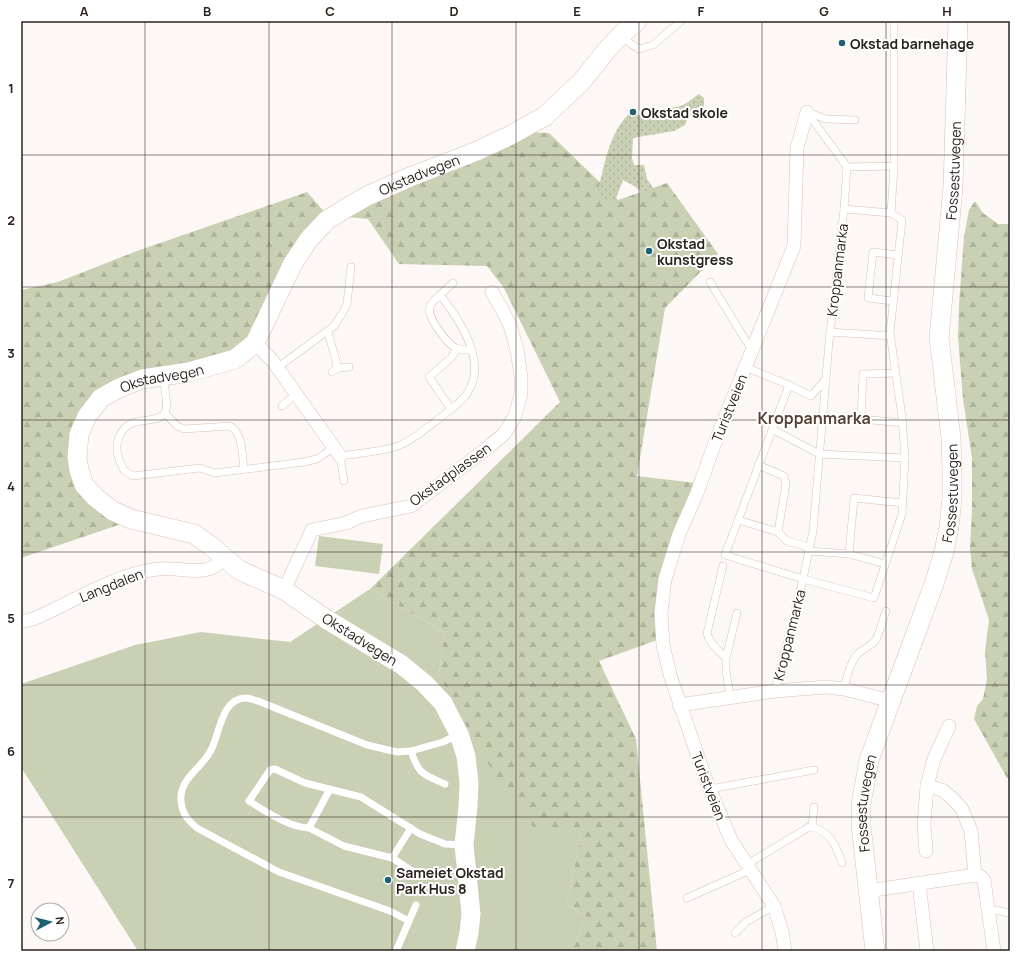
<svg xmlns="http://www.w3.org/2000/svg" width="1031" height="972" font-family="Manrope,sans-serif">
	<defs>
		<pattern id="forest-firs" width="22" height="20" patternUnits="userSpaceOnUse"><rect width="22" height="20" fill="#c9d0b3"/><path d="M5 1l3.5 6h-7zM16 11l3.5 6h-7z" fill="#adb29a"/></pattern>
		<pattern id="park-dots" width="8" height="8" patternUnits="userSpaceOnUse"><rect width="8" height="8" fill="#c9d0b3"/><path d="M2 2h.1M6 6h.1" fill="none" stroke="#adb29a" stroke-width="1.8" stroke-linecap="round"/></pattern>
	</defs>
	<rect width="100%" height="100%" fill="#fdf8f5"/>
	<g fill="#c9d0b3">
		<path d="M 319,536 L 383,544 L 379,574 L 315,566 Z"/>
		<path d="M 370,589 L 444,632 L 439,674 L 581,833 L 567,904 L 587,917 L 572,951 L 138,951 L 21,767 L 21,684 L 135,645 L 201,632 L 290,642 Z"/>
	</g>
	<g fill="url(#forest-firs)">
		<path d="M 525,132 L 549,133 L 618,200 L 667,183 L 718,254 L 665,308 L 637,476 L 704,484 L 678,550 L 660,639 L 599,661 L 636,739 L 657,951 L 572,951 L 587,917 L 567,904 L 581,833 L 533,827 L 473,742 L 439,674 L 444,632 L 370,589 L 560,402 L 504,288 L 487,266 L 399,264 L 368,219 L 327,215 L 259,341 L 224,361 L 145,377 L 80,424 L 89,487 L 130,521 L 21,558 L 21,290 L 58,282 L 137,251 L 307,192 L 327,215 Z"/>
		<path d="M 975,201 L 983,213 L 998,224 L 1010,224 L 1010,781 L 1007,778 L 974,719 L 977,706 L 983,699 L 987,679 L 985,651 L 989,620 L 972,569 L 970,547 L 972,509 L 972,458 L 963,399 L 958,337 L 959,305 L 964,237 L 969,210 Z"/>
	</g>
	<path fill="url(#park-dots)" d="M 699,94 L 704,98 L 704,107 L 691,110 L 685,125 L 674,131 L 633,138 L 632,158 L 634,165 L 644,165 L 647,179 L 654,189 L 643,194 L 636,187 L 623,180 L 615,201 L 610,201 L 597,196 C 603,170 609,132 629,114 L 651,116 C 661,104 672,110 683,105 C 689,102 694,97 699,94 Z"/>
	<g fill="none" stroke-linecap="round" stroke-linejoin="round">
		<defs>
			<g id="lane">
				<path d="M 621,35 L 631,44 L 639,49 L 653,45 L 681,21"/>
				<path d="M 807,112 L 847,167"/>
				<path d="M 807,112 L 826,119 L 855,120"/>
				<path d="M 847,167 L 894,166"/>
				<path d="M 891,213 L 894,166 L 894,21"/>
				<path d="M 710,282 L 746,341 L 752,349"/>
				<path d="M 440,295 L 453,283"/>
				<path d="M 893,301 L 868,298 L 873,252 L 898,255"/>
				<path d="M 328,332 L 338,368 L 332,372"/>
				<path d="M 830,332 L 891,336"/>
				<path d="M 745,367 L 789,385 L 811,396 L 826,379"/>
				<path d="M 277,368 L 334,326 L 343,312 L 347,304 L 351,267"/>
				<path d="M 338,368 L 349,367"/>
				<path d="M 896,373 L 863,374 L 861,419 L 903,423"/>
				<path d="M 163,376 C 164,385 169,406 165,413 C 159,422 139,419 130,424 C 115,433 114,452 122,466 C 122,467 124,471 125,471 C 127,473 131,474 133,476 L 200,468 L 215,473 L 304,462 L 317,459 L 334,447"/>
				<path d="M 789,385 L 725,555 L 803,579 L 874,598 L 902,514 L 905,458 L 902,417 L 890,333 L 902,220 L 891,213 L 844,209"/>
				<path d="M 282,406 L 296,394"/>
				<path d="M 451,409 L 429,377 L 451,358 L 457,349"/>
				<path d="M 165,413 L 177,426 L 184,429 L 230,426 C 243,433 242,455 244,469"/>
				<path d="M 772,429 L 819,454 L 905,458"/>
				<path d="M 344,481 L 340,456 C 359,453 380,452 398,446 C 412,441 424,430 436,421 C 446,413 458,405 466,395 C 489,364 460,320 440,295 C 437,298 431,302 430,307 C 426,316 447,344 456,348 C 460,350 467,350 472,350"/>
				<path d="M 738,520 L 778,532 L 786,484 L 784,476 L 758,465"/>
				<path d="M 778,532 L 787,541 L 809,547"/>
				<path d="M 809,551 L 849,554"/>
				<path d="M 885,564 L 849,554 L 854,498 L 903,503"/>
				<path d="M 723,566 L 707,633 C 709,643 719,651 726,658"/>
				<path d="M 844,689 C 847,677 850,660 860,652 C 867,647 873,645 877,638 L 886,611"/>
				<path d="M 775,691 L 803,579 L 813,531 L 829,342 L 844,209 L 847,167"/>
				<path d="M 730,697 L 726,670 L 726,658 L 737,613"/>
				<path d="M 411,751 C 419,775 423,774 445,784"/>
				<path d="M 710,789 L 814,770"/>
				<path d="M 812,827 C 831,832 836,846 842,863"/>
				<path d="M 812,827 L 814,807"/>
				<path d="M 309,828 L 330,789"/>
				<path d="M 392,858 L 411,828"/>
				<path d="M 746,865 L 809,827 L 812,827"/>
				<path d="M 417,874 L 392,858 L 344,846 L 309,828 C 290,828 265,811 249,801 L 270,770 L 275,769 L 305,783 L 361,797 L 420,834 L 445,844 L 463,845"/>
				<path d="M 687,898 L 750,870"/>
				<path d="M 989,909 L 1010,913"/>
				<path d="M 409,921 L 416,905"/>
				<path d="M 735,933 L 746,922 L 774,906"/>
				<path d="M 397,949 L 409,921 L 390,911 L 279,872 L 197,828 C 188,820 182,814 181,801 C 179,778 202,769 211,750 C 220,734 221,698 246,698 C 249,698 254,700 258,701 L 367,745 L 397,752 L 411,751 L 443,742 L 459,734"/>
			</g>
			<g id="street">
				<path d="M 255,343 L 272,360 L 340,456"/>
				<path d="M 284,590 L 312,530 L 346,523 L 362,516 L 411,506 L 486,449 L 504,434 L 515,416 L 521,394 L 521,377 L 517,350 L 511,328 L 504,313 L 492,292"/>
				<path d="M 21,622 L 33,619 C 73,602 115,574 158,569 C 179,566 210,580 224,557"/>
				<path d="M 679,705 L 775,691 L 826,687 L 844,689 L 891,701"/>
				<path d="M 949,726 L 934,759 L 927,786 L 942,790 L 952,798 L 962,809 L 971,831 L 975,875"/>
				<path d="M 926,851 L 924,824 L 927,786"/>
				<path d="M 919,884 L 927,951"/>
				<path d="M 868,891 L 975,875 L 980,876 L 984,880 L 994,951"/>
				<path d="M 785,951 L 782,932 L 774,906 L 731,840 L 706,780 L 671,678 L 663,645 L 661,613 L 665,579 L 679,534 L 697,493 L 716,440 L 794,246 L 797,148 L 807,112"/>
			</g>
			<g id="secondary">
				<path id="s1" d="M 465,951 L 469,933 L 471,914 L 464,845 L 468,806 L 469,783 L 466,756 L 459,734 L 443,703 L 424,683 L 402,665 L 326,619 L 284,590 L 239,570 L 211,546 L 194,534 L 131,519 L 113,511 L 96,498 L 84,485 L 79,470 L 77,458 L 79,434 L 87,416 L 101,398 L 119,388 L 142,379 L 189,372 L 235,359 L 255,343 L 292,265 L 309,239 L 327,220 L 348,207 L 367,196 L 410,177 L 477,151 L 511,135 L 545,116 L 582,81 L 606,51 L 621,35 L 637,21"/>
				<path id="s2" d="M 875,951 L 861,825 L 861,804 L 869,760 L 934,584 L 944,552 L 949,527 L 952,498 L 952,473 L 951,438 L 939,338 L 953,187 L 958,21"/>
			</g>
		</defs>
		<use href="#lane" stroke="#dac1b3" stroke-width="8"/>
		<use href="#street" stroke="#dac1b3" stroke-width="14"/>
		<use href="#secondary" stroke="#dac1b3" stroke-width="20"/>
		<use href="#lane" stroke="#fff" stroke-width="7"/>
		<use href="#street" stroke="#fff" stroke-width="13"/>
		<use href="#secondary" stroke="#fff" stroke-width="19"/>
	</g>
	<path fill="none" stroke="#2d231e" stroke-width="1" stroke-opacity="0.55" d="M 145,21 L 145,951M 269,21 L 269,951M 392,21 L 392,951M 516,21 L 516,951M 639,21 L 639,951M 762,21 L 762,951M 886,21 L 886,951M 21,155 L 1010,155M 21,287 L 1010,287M 21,420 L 1010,420M 21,552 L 1010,552M 21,685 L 1010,685M 21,817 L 1010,817"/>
	<g fill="#1d6174" stroke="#fff" stroke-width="1.5">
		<circle cx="842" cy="43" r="4"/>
		<circle cx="633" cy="112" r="4"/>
		<circle cx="649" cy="251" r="4"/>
		<circle cx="388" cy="880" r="4"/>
	</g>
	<g text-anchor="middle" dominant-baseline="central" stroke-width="4" stroke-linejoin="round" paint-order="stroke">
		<g font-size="14" font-weight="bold" fill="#2d231e" stroke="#fff" text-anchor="start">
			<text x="850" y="43">Okstad barnehage</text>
			<text x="641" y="112">Okstad skole</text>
			<text x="657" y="243">Okstad<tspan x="657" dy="16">kunstgress</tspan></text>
			<text x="396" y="872">Sameiet Okstad<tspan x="396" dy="16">Park Hus 8</tspan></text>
		</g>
		<g font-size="14" fill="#2d231e" stroke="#fff">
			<text stroke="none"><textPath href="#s2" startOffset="797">Fossestuvegen</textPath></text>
			<text stroke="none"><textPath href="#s1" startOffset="1188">Okstadvegen</textPath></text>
			<text transform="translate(837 270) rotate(-83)">Kroppanmarka</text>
			<text stroke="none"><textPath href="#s1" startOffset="840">Okstadvegen</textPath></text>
			<text transform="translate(729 408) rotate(-68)">Turistveien</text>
			<text transform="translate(450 474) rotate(-36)">Okstadplassen</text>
			<text stroke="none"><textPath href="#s2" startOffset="473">Fossestuvegen</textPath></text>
			<text transform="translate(111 585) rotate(-22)">Langdalen</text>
			<text transform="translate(789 635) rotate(-76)">Kroppanmarka</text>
			<text transform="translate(360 639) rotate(32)">Okstadvegen</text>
			<text transform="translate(709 786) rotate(69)">Turistveien</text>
			<text stroke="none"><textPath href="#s2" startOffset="149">Fossestuvegen</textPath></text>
		</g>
		<g font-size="16" font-weight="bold" fill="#554035" stroke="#fff">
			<text x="814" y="418">Kroppanmarka</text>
		</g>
	</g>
	<rect width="1031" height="972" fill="none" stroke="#ffffff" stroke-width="44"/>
	<g transform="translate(50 922) rotate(83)"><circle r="19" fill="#ffffff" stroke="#aba7a5"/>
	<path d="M0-3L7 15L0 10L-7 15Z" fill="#1d6174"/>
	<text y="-6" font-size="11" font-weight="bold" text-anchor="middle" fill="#2d231e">N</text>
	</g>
	<rect x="22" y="22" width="987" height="928" fill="none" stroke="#2d231e" stroke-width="1.5"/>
	<g font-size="13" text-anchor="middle" font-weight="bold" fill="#2d231e">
		<text x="84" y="16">A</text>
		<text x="207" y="16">B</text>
		<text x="330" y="16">C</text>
		<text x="454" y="16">D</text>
		<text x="577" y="16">E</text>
		<text x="701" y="16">F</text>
		<text x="824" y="16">G</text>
		<text x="947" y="16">H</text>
		<text x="11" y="93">1</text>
		<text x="11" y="225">2</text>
		<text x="11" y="358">3</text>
		<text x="11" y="491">4</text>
		<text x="11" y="623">5</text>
		<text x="11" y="756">6</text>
		<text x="11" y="888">7</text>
	</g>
</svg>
